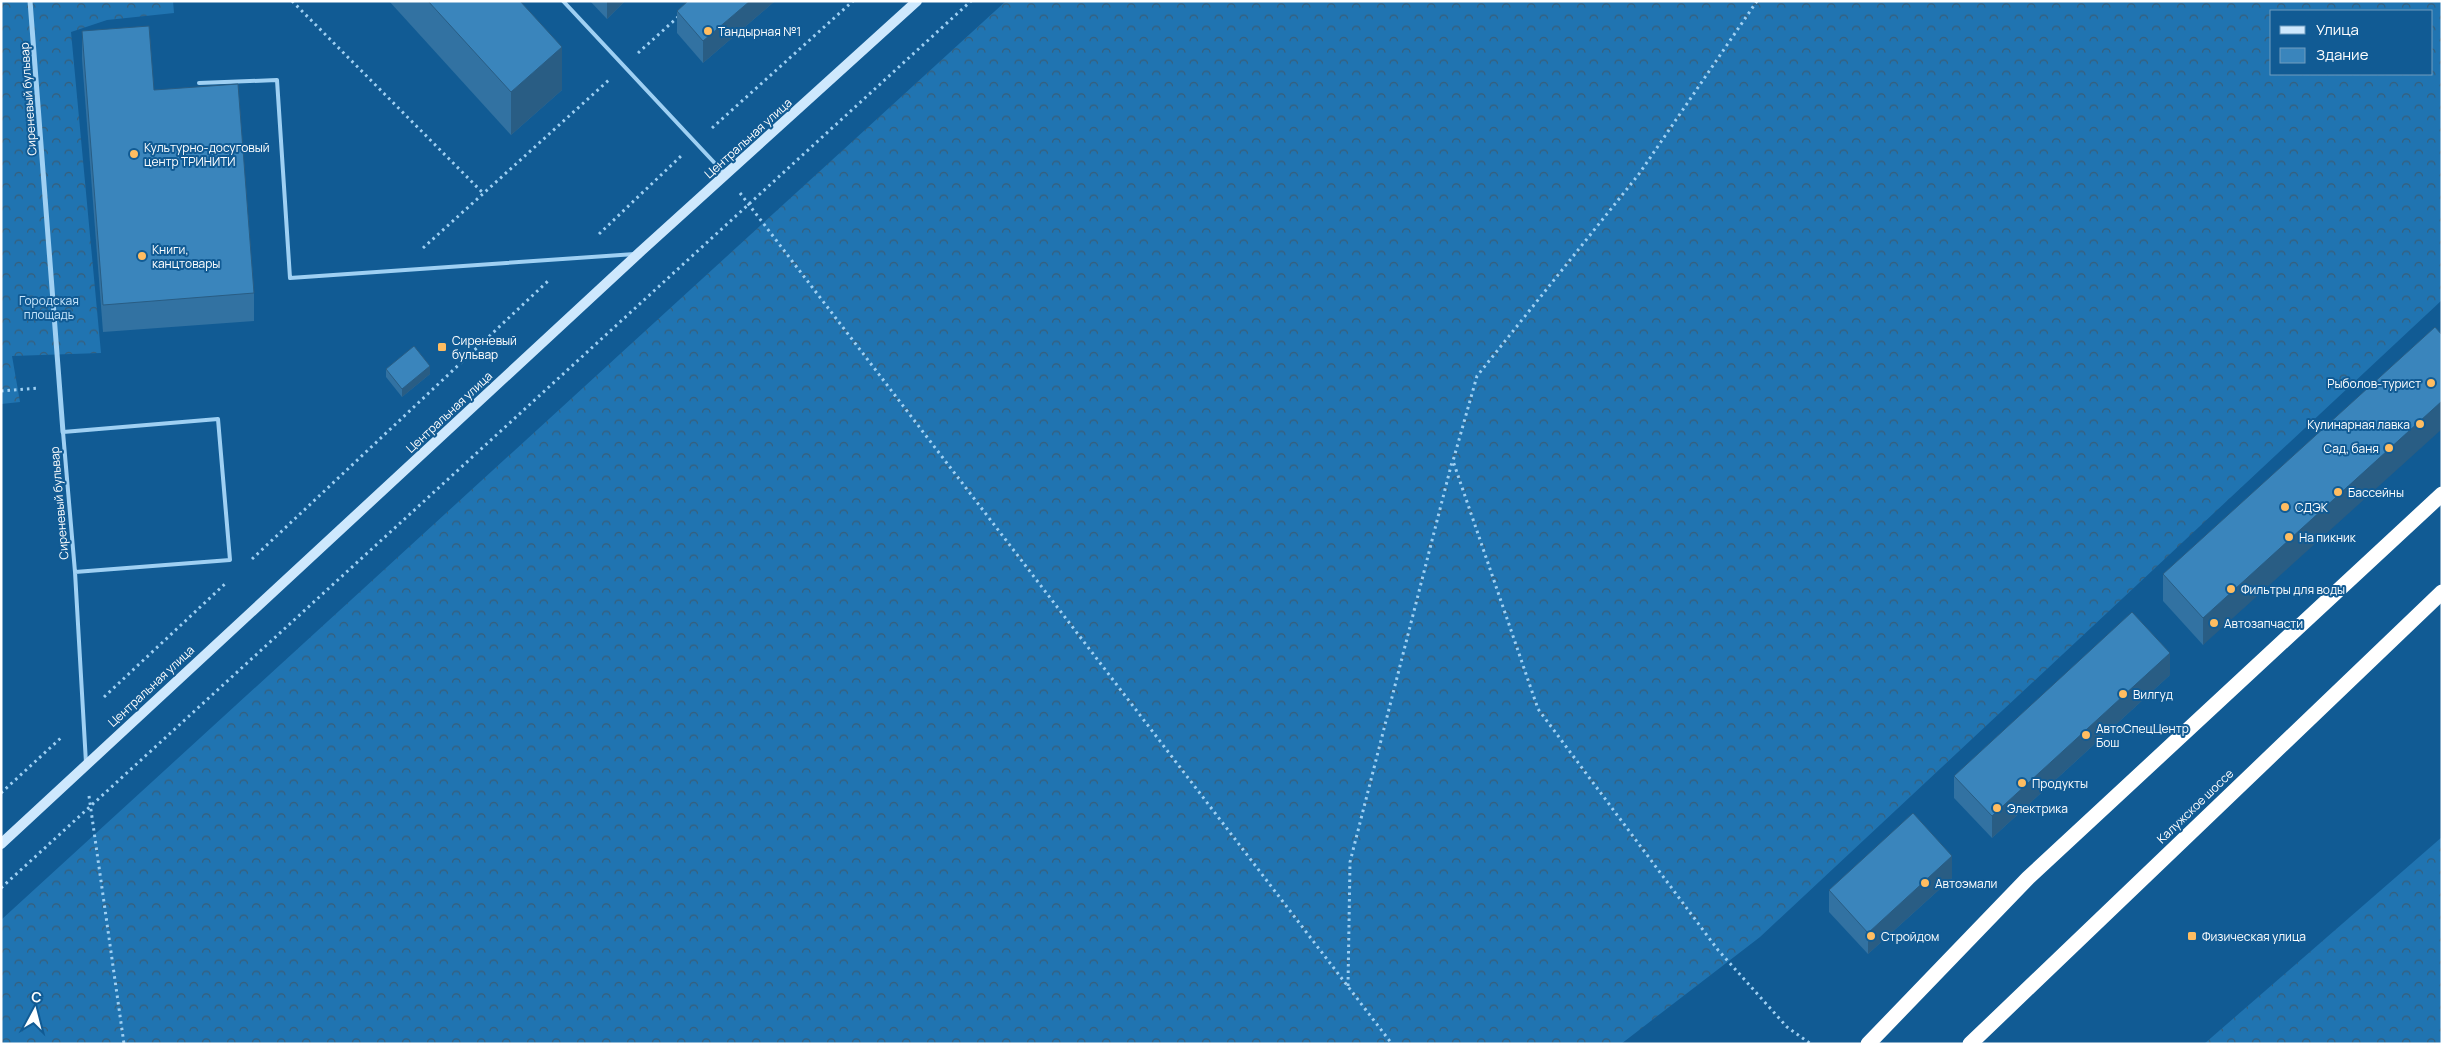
<svg xmlns="http://www.w3.org/2000/svg" width="2443" height="1045" font-family="Manrope,sans-serif">
	<defs>
		<pattern id="forest-crowns" width="20" height="18" patternUnits="userSpaceOnUse" patternTransform="scale(1.25)"><rect width="20" height="18" fill="#2074b1"/><path d="M2 6a3 3 0 1 1 6 0M12 15a3 3 0 1 1 6 0" fill="none" stroke="#385e79"/></pattern>
	</defs>
	<rect width="100%" height="100%" fill="#115b94"/>
	<g fill="url(#forest-crowns)" fill-rule="evenodd">
		<path d="M 1,1 L 173,1 L 174,13 L 107,20 L 71,32 L 101,353 L 12,356 L 20,402 L 1,404 Z"/>
		<path d="M 1006,1 L 2442,1 L 2442,300 L 1760,937 L 1621,1044 L 1,1044 L 1,920 ZM 2272,11 L 2432,11 L 2432,74 L 2272,74 Z"/>
		<path d="M 2442,837 L 2442,1044 L 2204,1044 Z"/>
	</g>
	<g fill="none" stroke-linecap="round" stroke-linejoin="round">
		<g stroke="#9fd0f3" stroke-width="3" stroke-dasharray="2.5 4" stroke-linecap="butt">
			<path d="M 292,1 L 484,194"/>
			<path d="M 1757,1 L 1639,174 L 1477,376 L 1453,461 L 1538,709 L 1718,950 L 1787,1027 L 1811,1044"/>
			<path d="M 638,53 L 678,17"/>
			<path d="M 712,128 L 853,1"/>
			<path d="M 740,193 L 1392,1044"/>
			<path d="M 599,234 L 681,156"/>
			<path d="M 423,248 L 610,79"/>
			<path d="M 1,391 L 39,388"/>
			<path d="M 252,559 L 548,281"/>
			<path d="M 104,697 L 227,582"/>
			<path d="M 1,793 L 63,736"/>
			<path d="M 89,796 L 124,1044"/>
			<path d="M 1,888 L 971,1"/>
			<path d="M 1348,986 L 1350,862 L 1452,462"/>
		</g>
		<g stroke="#9fd0f3" stroke-width="4">
			<path d="M 563,1 L 724,173"/>
			<path d="M 199,83 L 277,80 L 290,278 L 635,254"/>
			<path d="M 75,572 L 230,560 L 218,419 L 63,432 L 75,572 L 86,763"/>
		</g>
		<path stroke="#9fd0f3" stroke-width="5" d="M 30,1 L 63,432"/>
		<path stroke="#cee8fd" stroke-width="10" d="M 1,844 L 639,253 L 917,1"/>
		<g stroke="#fff" stroke-width="15">
			<path d="M 1868,1044 L 2028,878 L 2442,494"/>
			<path d="M 1970,1044 L 2442,592"/>
		</g>
	</g>
	<g fill="#3272a2">
		<path d="M 389,1 L 520,1 L 562,90 L 511,135 Z"/>
		<path d="M 590,1 L 625,1 L 607,19 Z"/>
		<path d="M 688,1 L 775,1 L 703,63 L 677,33 L 677,11 Z"/>
		<path d="M 82,31 L 154,90 L 254,293 L 254,321 L 103,332 L 82,59 Z"/>
		<path d="M 2442,335 L 2203,645 L 2163,601 L 2163,574 Z"/>
		<path d="M 386,369 L 430,374 L 402,397 L 386,377 Z"/>
		<path d="M 2170,675 L 1992,838 L 1954,798 L 1954,776 Z"/>
		<path d="M 1952,878 L 1868,954 L 1829,912 L 1829,890 Z"/>
	</g>
	<g fill="#295d84">
		<path d="M 607,1 L 625,1 L 607,19 Z"/>
		<path d="M 750,1 L 775,1 L 703,63 L 703,41 Z"/>
		<path d="M 562,47 L 562,90 L 511,135 L 511,92 Z"/>
		<path d="M 430,366 L 430,374 L 402,397 L 402,389 Z"/>
		<path d="M 2442,401 L 2442,429 L 2203,645 L 2203,618 Z"/>
		<path d="M 2170,653 L 2170,675 L 1992,838 L 1992,816 Z"/>
		<path d="M 1952,856 L 1952,878 L 1868,954 L 1868,933 Z"/>
	</g>
	<g fill="#3a85bc" stroke="#295d84">
		<path d="M 428,1 L 520,1 L 562,47 L 511,92 Z"/>
		<path d="M 688,1 L 750,1 L 703,41 L 677,11 Z"/>
		<path d="M 149,26 L 154,90 L 238,84 L 254,293 L 103,305 L 82,31 Z"/>
		<path d="M 2435,327 L 2442,335 L 2442,401 L 2203,618 L 2163,574 Z"/>
		<path d="M 414,346 L 430,366 L 402,389 L 386,369 Z"/>
		<path d="M 2132,612 L 2170,653 L 1992,816 L 1954,776 Z"/>
		<path d="M 1913,813 L 1952,856 L 1868,933 L 1829,890 Z"/>
	</g>
	<g fill="#ffbd61" stroke="#115b94" stroke-width="2">
		<circle cx="708" cy="31" r="5"/>
		<circle cx="134" cy="154" r="5"/>
		<circle cx="142" cy="256" r="5"/>
		<rect x="437" y="342" width="10" height="10" rx="2.5"/>
		<circle cx="2431" cy="383" r="5"/>
		<circle cx="2420" cy="424" r="5"/>
		<circle cx="2389" cy="448" r="5"/>
		<circle cx="2338" cy="492" r="5"/>
		<circle cx="2285" cy="507" r="5"/>
		<circle cx="2289" cy="537" r="5"/>
		<circle cx="2231" cy="589" r="5"/>
		<circle cx="2214" cy="623" r="5"/>
		<circle cx="2123" cy="694" r="5"/>
		<circle cx="2086" cy="735" r="5"/>
		<circle cx="2022" cy="783" r="5"/>
		<circle cx="1997" cy="808" r="5"/>
		<circle cx="1925" cy="883" r="5"/>
		<circle cx="1871" cy="936" r="5"/>
		<rect x="2187" y="931" width="10" height="10" rx="2.5"/>
	</g>
	<g text-anchor="middle" dominant-baseline="central" stroke-width="4" stroke-linejoin="round" paint-order="stroke">
		<g font-size="12" fill="#fff" stroke="#115b94" text-anchor="start">
			<text x="718" y="31">Тандырная №1</text>
			<text x="144" y="147">Культурно-досуговый<tspan x="144" dy="14">центр ТРИНИТИ</tspan></text>
			<text x="152" y="249">Книги,<tspan x="152" dy="14">канцтовары</tspan></text>
			<text x="452" y="340">Сиреневый<tspan x="452" dy="14">бульвар</tspan></text>
			<text x="2421" y="383" text-anchor="end">Рыболов-турист</text>
			<text x="2410" y="424" text-anchor="end">Кулинарная лавка</text>
			<text x="2379" y="448" text-anchor="end">Сад, баня</text>
			<text x="2348" y="492">Бассейны</text>
			<text x="2295" y="507">СДЭК</text>
			<text x="2299" y="537">На пикник</text>
			<text x="2241" y="589">Фильтры для воды</text>
			<text x="2224" y="623">Автозапчасти</text>
			<text x="2133" y="694">Вилгуд</text>
			<text x="2096" y="728">АвтоСпецЦентр<tspan x="2096" dy="14">Бош</tspan></text>
			<text x="2032" y="783">Продукты</text>
			<text x="2007" y="808">Электрика</text>
			<text x="1935" y="883">Автоэмали</text>
			<text x="1881" y="936">Стройдом</text>
			<text x="2202" y="936">Физическая улица</text>
		</g>
		<g font-size="12" fill="#fff" stroke="#115b94">
			<text transform="translate(28 99) rotate(-94)">Сиреневый бульвар</text>
			<text transform="translate(748 138) rotate(-42)">Центральная улица</text>
			<text transform="translate(449 412) rotate(-43)">Центральная улица</text>
			<text transform="translate(59 503) rotate(-95)">Сиреневый бульвар</text>
			<text transform="translate(151 686) rotate(-43)">Центральная улица</text>
			<text transform="translate(2195 806) rotate(-44)">Калужское шоссе</text>
		</g>
		<g font-size="12" fill="#c7e6fd" stroke="#115b94">
			<text x="49" y="300">Городская<tspan x="49" dy="14">площадь</tspan></text>
		</g>
	</g>
	<rect width="2443" height="1045" fill="none" stroke="#ffffff" stroke-width="5"/>
	<rect x="2270" y="10" width="162" height="65" fill="#115b94" stroke="#709dbf"/>
	<rect x="2280" y="26" width="25" height="8" fill="#cee8fd" stroke="#709dbf"/>
	<text x="2316" y="35" font-size="15" fill="#ffffff">Улица</text>
	<rect x="2280" y="48" width="25" height="15" fill="#3a85bc" stroke="#709dbf"/>
	<text x="2316" y="60" font-size="15" fill="#ffffff">Здание</text>
	<g transform="translate(35 1010) rotate(7)" stroke="#115b94" stroke-width="4" paint-order="stroke">
	<path d="M0-4L9 19L0 12L-9 19Z" fill="#ffffff"/>
	<text y="-8" font-size="14" font-weight="bold" text-anchor="middle" fill="#ffffff">С</text>
	</g>
</svg>
